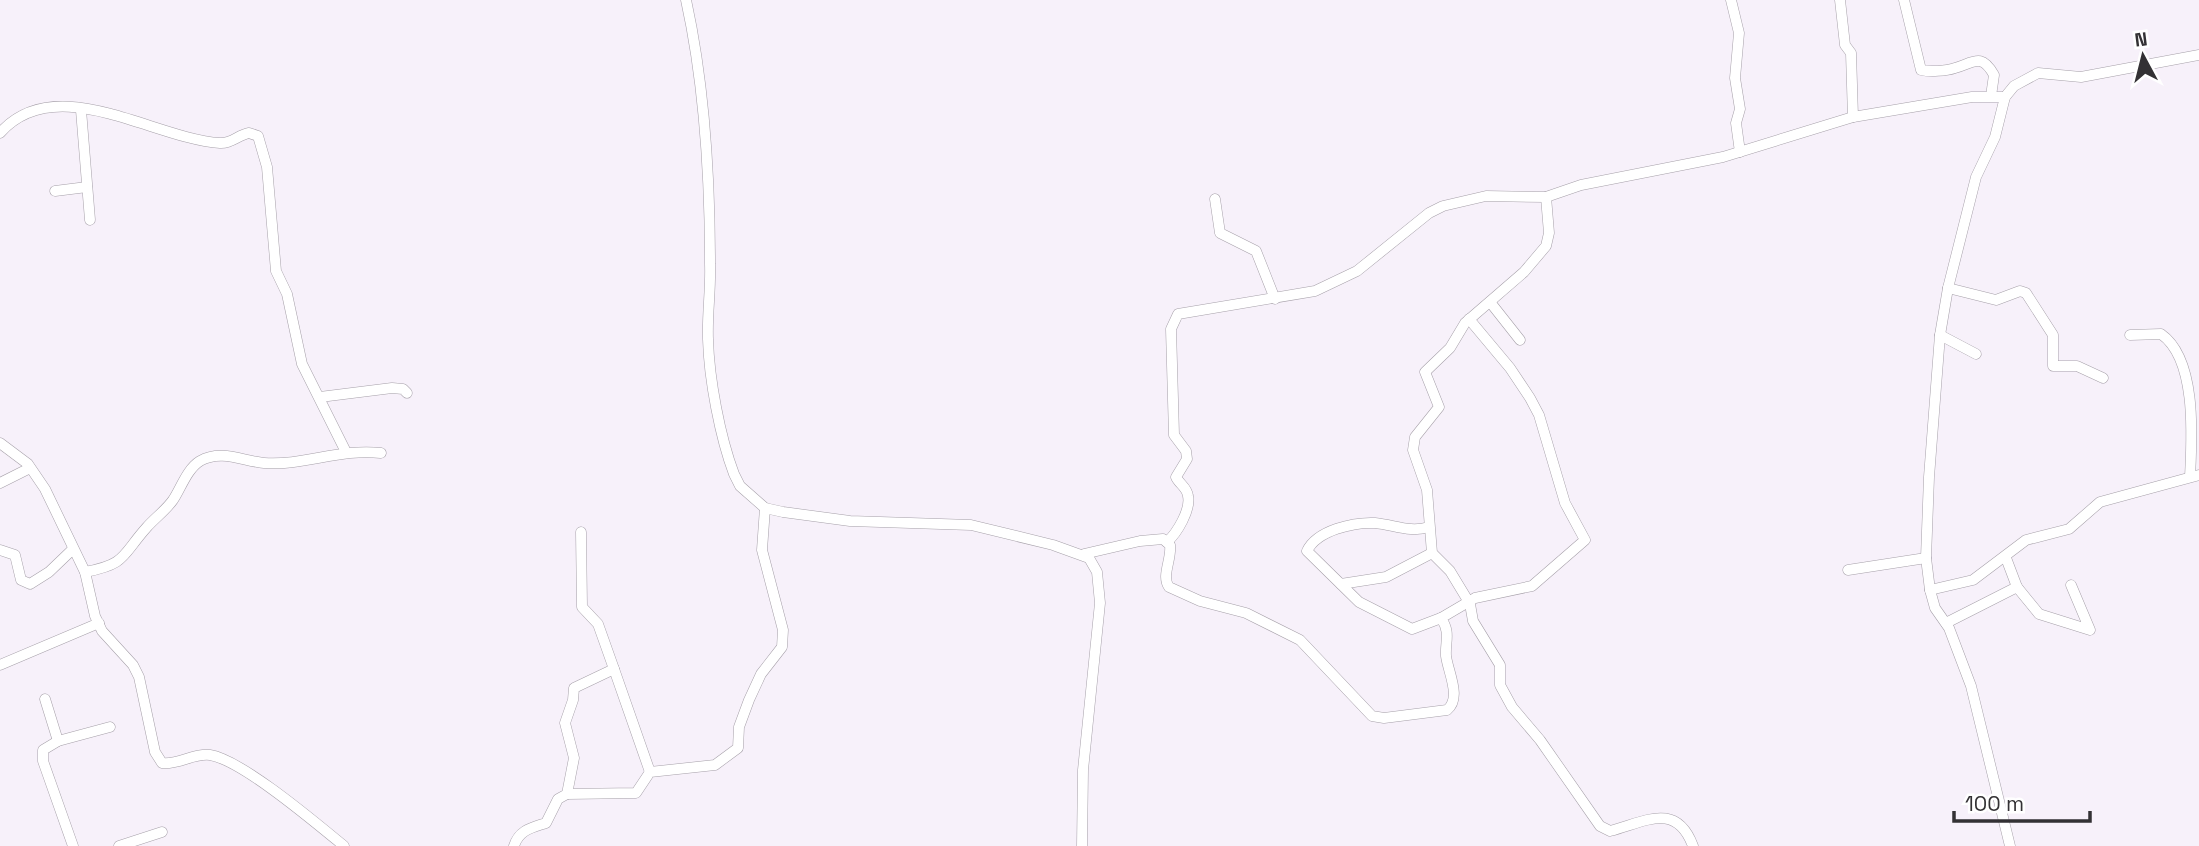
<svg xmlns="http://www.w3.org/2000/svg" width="2199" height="846" font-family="'Space Grotesk',sans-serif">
	<rect width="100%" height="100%" fill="#f7f1fa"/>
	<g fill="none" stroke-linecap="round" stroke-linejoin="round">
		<defs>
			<g id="minor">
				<path d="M 686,0 C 705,86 710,176 710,264 C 711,289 707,314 708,339 C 709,379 720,437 734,474 L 740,486 L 765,508 L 783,512 L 850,521 L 971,525 L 1053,545 L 1089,558 L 1097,572 L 1100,603 L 1083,770 L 1082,846"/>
				<path d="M 1731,0 L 1739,33 L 1735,78 L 1740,109 L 1736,123 L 1740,152"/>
				<path d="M 1840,0 L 1845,45 L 1851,53 L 1853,117"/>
				<path d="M 1904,0 L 1921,70 C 1930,72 1946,71 1955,68 C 1973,63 1981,52 1994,75 L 1991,96"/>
				<path d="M 81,110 L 90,220"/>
				<path d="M 0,133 C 56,70 154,139 220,143 C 231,144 238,135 249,133 L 258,136 L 267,167 L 276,271 L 287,294 L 302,364 L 346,452"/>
				<path d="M 55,191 L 87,187"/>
				<path d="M 1546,197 L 1549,233 L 1546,246 L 1524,272 L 1465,323 L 1450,348 L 1425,372 L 1439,407 L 1415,437 L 1413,450 L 1427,490 L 1432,553 L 1450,571 L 1470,604 L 1473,621 L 1500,665 L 1500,685 L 1512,707 L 1540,740 L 1600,826 L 1610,831 C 1645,822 1676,801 1693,846"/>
				<path d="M 1215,199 L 1220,233 L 1256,251 L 1275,299"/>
				<path d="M 1948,288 L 1996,300 L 2020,291 L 2026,293 L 2053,335 L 2053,366 L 2077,366 L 2103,378"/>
				<path d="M 1490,302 L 1520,340"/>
				<path d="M 1940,335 L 1976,354"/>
				<path d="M 2130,335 L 2161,334 C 2197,359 2192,437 2190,477"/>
				<path d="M 320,397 L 392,388 L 403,389 L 407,393"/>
				<path d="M 0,443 L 28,464 L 45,489 L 85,572 L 95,616 L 102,631 L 133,665 L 139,677 L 155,752 L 162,763 C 179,765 193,753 210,755 C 242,760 317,824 344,846"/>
				<path d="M 0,483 L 30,468"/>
				<path d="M 1429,527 C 1410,533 1395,525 1375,523 C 1354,522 1317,530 1307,551 L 1359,602 L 1412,629 L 1441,618"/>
				<path d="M 1167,542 C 1177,533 1191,510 1188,496 C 1187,487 1179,484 1176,477 L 1187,459 L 1186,451 L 1174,435 L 1171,329 L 1178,314 L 1315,291 L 1357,271 L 1429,213 L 1443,206 L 1486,196 L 1546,197 L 1581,185 L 1723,157 L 1853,117 L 1972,97 L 2005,97"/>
				<path d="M 0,550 L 15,555 L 21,580 L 30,584 L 49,572 L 73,549"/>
				<path d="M 1084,554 L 1140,541 L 1163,539 L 1170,545 C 1172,559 1161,576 1169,587 L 1200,601 L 1246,613 L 1300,640 L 1372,716 L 1384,718 L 1447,710 C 1462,698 1448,672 1446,656 C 1445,641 1451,633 1441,618 L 1475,598 L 1532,586 L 1585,540 L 1565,503 L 1539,415 L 1530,398 L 1510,368 L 1469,319"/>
				<path d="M 2006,558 L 2017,587"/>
				<path d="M 1848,570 L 1926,558"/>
				<path d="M 85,572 C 127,564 121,556 147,527 C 155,518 166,510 173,500 C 181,488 187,469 200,461 C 221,449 243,461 264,463 C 303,466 341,448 381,453"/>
				<path d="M 1341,584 L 1386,577 L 1432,553"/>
				<path d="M 1930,590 L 1973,580 L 2026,540 L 2069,529 L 2100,502 L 2199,475"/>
				<path d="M 1946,623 L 2017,587 L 2039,614 L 2090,630 L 2071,585"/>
				<path d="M 0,665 L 99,623"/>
				<path d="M 614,669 L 650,772"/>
				<path d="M 45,699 L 58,741"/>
				<path d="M 567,794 L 636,793 L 650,772 L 715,765 L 738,748 L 739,727 L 749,700 L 761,674 L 782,647 L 783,630 L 762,550 L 765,508"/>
				<path d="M 73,846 L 43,761 L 43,750 L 58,741 L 110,727"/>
				<path d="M 119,846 L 162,832"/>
				<path d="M 514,846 C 519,830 531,828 546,823 L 558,799 L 567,794 L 574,758 L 565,723 L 573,700 L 574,688 L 614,669 L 598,624 L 582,607 L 581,532"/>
				<path d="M 2010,846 L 1971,686 L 1949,628 L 1935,608 L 1930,590 L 1926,558 L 1929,477 L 1940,335 L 1948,288 L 1976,177 L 1995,137 L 2005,97 L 2014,86 L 2038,73 L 2081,77 L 2199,55"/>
			</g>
		</defs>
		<use href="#minor" stroke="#a6a0a9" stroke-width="11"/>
		<use href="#minor" stroke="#fff" stroke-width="10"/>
	</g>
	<g transform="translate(2143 56) rotate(353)" stroke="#ffffff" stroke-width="5" paint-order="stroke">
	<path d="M0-5L12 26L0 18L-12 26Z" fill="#333134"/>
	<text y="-10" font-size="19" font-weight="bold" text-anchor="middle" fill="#333134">N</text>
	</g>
	<path d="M1954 811v10h136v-10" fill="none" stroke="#333134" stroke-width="3.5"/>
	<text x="1965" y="811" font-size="21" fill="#333134" stroke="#ffffff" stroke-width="5" paint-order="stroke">100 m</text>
</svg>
